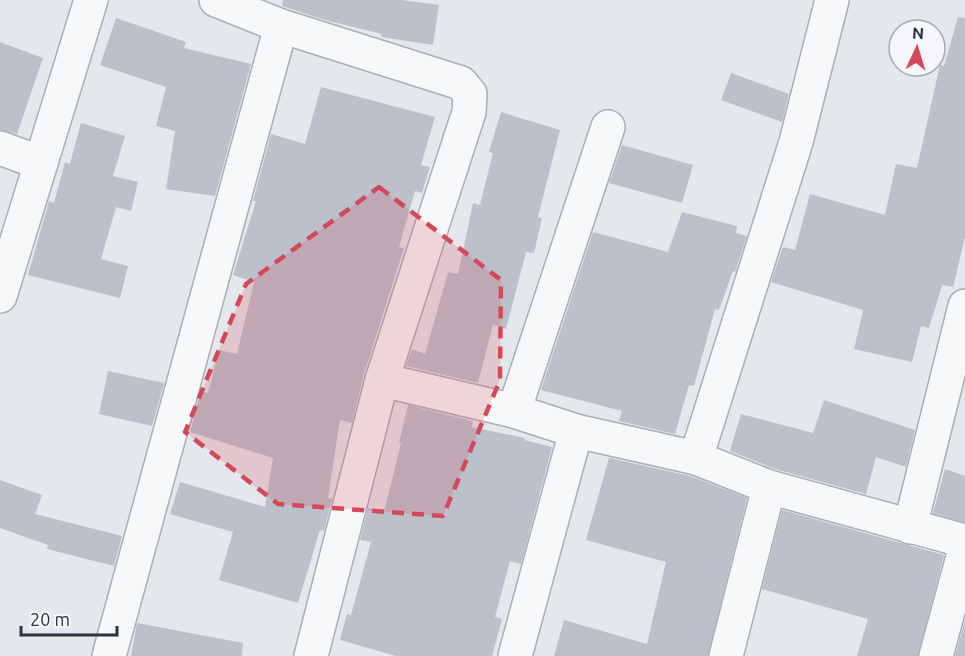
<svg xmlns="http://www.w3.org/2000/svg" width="965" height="656" font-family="Ubuntu,sans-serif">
	<rect width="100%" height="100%" fill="#e4e7ec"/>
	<g fill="#bbc0ca">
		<path d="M 283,0 L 402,0 L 439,5 L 433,45 L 381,37 L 382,34 L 325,20 L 282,6 Z"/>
		<path d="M 958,17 L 965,18 L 965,237 L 953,287 L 942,285 L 929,328 L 921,326 L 912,362 L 854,349 L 863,310 L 771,282 L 783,247 L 795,250 L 810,194 L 885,215 L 896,164 L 917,168 L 940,65 L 944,66 Z"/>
		<path d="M 116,18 L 186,42 L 184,48 L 251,64 L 215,196 L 166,189 L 175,131 L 156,126 L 166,87 L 100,65 Z"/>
		<path d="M 0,42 L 43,58 L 17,134 L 0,130 Z"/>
		<path d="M 731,73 L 789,94 L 782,122 L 721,100 Z"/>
		<path d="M 321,87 L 435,117 L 421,165 L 430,167 L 422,193 L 415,191 L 399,247 L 404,248 L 364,374 L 352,423 L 340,420 L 328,498 L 332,499 L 324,531 L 320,530 L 298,603 L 219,580 L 233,532 L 170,514 L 180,482 L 265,507 L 273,458 L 190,432 L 201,391 L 208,393 L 219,350 L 237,354 L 254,282 L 233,275 L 256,201 L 253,201 L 271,134 L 305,144 Z"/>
		<path d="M 501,112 L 560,130 L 538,217 L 542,218 L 534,253 L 526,252 L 506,329 L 493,325 L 478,383 L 406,366 L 412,349 L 425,354 L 448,272 L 458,274 L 473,203 L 480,205 L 493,153 L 489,152 Z"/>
		<path d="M 81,123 L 125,136 L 113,176 L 138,182 L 131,211 L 116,207 L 101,259 L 128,266 L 120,298 L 28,275 L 49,201 L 54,203 L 65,162 L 70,164 Z"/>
		<path d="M 622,145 L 693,165 L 682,203 L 609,183 Z"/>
		<path d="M 682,212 L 737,226 L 736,233 L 747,236 L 735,272 L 733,271 L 719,310 L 715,309 L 694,386 L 689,385 L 675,434 L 619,421 L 622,411 L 541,390 L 593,232 L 668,252 Z"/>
		<path d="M 108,371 L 164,383 L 152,426 L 99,414 Z"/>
		<path d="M 824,400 L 915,430 L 906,467 L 876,457 L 866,494 L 775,469 L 730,451 L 741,414 L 813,433 Z"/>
		<path d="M 408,405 L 473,421 L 472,427 L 525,438 L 524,440 L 552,447 L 521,564 L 510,561 L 495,617 L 502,619 L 492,656 L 396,656 L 340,640 L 347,614 L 351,615 L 371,542 L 360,540 L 368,508 L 384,512 L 401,443 L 399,443 Z"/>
		<path d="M 609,458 L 690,476 L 747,498 L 708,656 L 554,656 L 564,620 L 647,644 L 666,562 L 586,540 Z"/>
		<path d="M 945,469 L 965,476 L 965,522 L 933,513 Z"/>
		<path d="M 0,480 L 42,495 L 35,514 L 122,536 L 114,566 L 47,549 L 48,545 L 0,528 Z"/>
		<path d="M 782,510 L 944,555 L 918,656 L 857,656 L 868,619 L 762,589 Z"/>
		<path d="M 965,621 L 965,656 L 955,656 Z"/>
		<path d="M 137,623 L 243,643 L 242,656 L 131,656 Z"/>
	</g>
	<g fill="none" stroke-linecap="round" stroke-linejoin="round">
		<defs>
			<g id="minor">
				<path d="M 216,0 L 281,26 L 461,83 L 470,94 L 469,112 L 382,380 L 311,656"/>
				<path d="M 0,148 L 41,163"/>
				<path d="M 0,296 L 91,0"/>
				<path d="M 382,380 L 514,411 L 576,431 L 515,656"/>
				<path d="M 514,411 L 608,127"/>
				<path d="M 576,431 L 696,458 L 769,487 L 726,656"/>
				<path d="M 696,458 L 796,142 L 832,0"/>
				<path d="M 769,487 L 965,541"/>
				<path d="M 910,527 L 965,306"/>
				<path d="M 109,656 L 281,26"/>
				<path d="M 936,656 L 965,549"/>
			</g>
		</defs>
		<use href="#minor" stroke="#a9aeb7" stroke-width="36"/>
		<use href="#minor" stroke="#f7f8fa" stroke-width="33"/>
	</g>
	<path fill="#d1495b" fill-opacity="0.2" stroke="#d1495b" stroke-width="4.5" stroke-dasharray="12 8" stroke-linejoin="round" d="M 379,187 L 501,280 L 500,380 L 443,516 L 278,504 L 185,432 L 246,284 Z"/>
	<g transform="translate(917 48) rotate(4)"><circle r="28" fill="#f4f6f9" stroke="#a4a8b1" stroke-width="1.5"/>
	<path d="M0-4.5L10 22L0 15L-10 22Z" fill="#d1495b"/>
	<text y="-9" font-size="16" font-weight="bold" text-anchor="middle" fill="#2b3445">N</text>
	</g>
	<path d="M21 626v9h96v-9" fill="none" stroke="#2b3445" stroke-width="3"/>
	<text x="30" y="626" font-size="18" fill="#2b3445" stroke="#f4f6f9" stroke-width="4.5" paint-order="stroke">20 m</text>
</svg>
